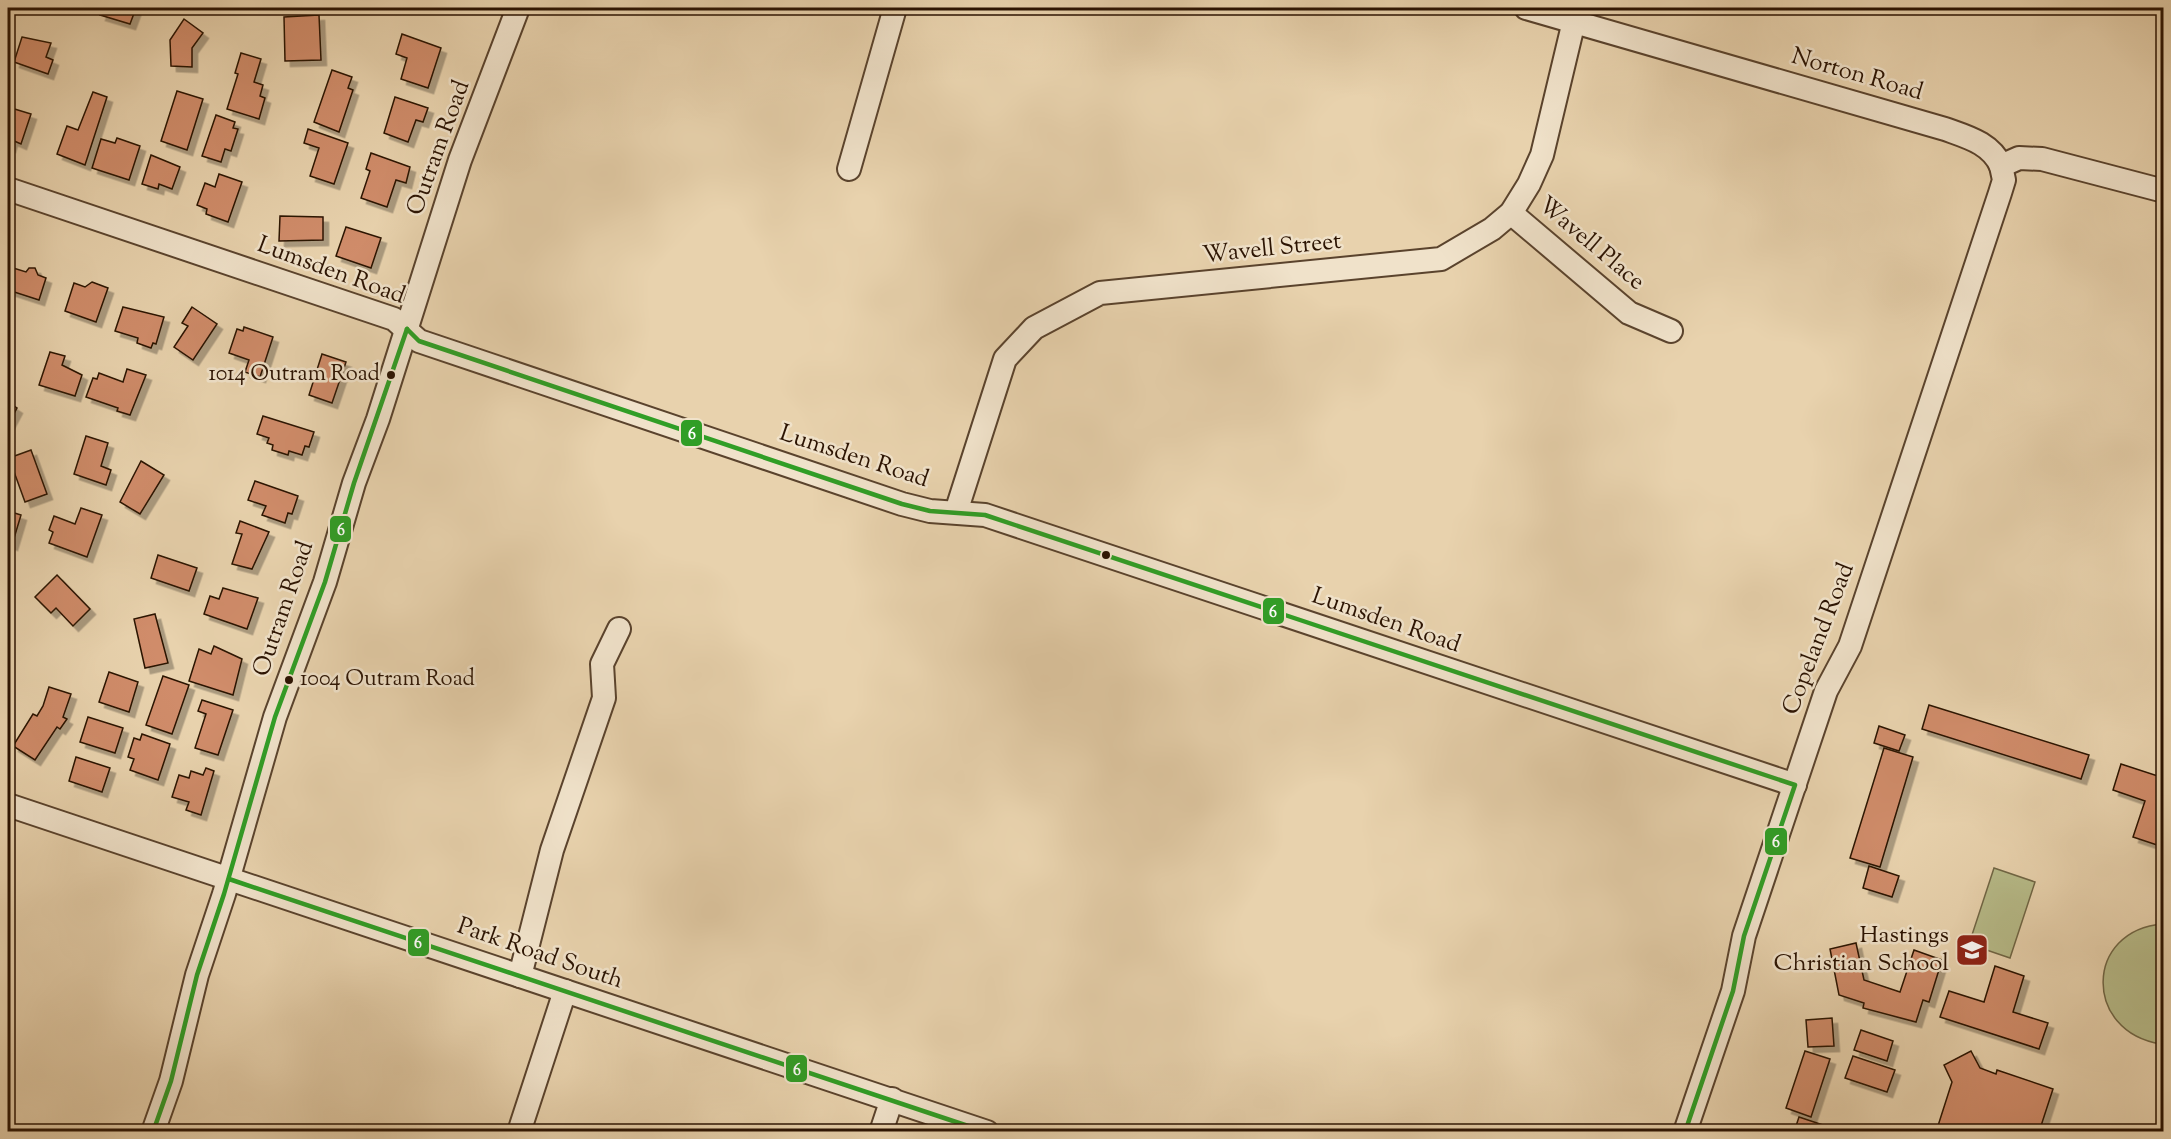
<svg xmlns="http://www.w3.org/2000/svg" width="2171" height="1139" font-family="'Sorts Mill Goudy',serif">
	<defs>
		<filter id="shadow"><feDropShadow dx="5.5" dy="5.5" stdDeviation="0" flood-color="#0004"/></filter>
	</defs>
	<rect width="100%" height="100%" fill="#e8d2ad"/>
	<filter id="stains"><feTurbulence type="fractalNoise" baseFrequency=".00333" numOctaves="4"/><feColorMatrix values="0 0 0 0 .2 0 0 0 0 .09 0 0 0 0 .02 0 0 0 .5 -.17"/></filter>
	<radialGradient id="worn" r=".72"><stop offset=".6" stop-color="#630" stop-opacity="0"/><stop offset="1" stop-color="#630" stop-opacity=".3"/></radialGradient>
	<g fill="#b7bb89" stroke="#716746" stroke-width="1.5">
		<path d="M 1994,868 L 2035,882 L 2010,958 L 1969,944 Z"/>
		<path d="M 2163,924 L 2164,1044 L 2161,1044 C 2083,1032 2084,930 2163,924 Z"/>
	</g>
	<g fill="#d08c6b" stroke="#2b1302" stroke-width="1.5" filter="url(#shadow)">
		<path d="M 103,8 L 136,8 L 130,24 L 100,15 Z"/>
		<path d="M 319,15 L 321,60 L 285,61 L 284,17 Z"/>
		<path d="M 184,19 L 203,33 L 192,48 L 192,67 L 171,66 L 170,40 Z"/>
		<path d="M 402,34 L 441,48 L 428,88 L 401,79 L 407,58 L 396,54 Z"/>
		<path d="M 22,37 L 51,43 L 46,57 L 53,60 L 48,74 L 14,62 Z"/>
		<path d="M 241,53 L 261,59 L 254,82 L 263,85 L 260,96 L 265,98 L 259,119 L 227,109 L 238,74 L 235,73 Z"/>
		<path d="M 332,70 L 352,77 L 348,88 L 353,90 L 339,132 L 314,122 Z"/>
		<path d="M 177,91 L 203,99 L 187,150 L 161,141 Z"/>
		<path d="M 93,92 L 107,97 L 85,165 L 57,154 L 67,126 L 78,130 Z"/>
		<path d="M 395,97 L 428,108 L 423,122 L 416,120 L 408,142 L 384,133 Z"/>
		<path d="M 8,107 L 31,114 L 21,144 L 12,140 L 10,147 L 8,146 Z"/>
		<path d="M 216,115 L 235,122 L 233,128 L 238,129 L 231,151 L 225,149 L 221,162 L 202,156 Z"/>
		<path d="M 308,129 L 348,143 L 334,184 L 310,176 L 319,148 L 304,143 Z"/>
		<path d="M 117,138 L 140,146 L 129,180 L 92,168 L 101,139 L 115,143 Z"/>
		<path d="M 371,153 L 410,167 L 406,183 L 396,180 L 387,207 L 361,198 L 370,171 L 366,169 Z"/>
		<path d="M 151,155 L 180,167 L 172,189 L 159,184 L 158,189 L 142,184 Z"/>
		<path d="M 219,174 L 242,182 L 228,222 L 206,214 L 207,209 L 197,205 L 205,183 L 215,187 Z"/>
		<path d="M 280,216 L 323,217 L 323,240 L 279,241 Z"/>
		<path d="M 346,227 L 381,238 L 371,268 L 336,256 Z"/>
		<path d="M 10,267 L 26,272 L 29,268 L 35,268 L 38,275 L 46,278 L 39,300 L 8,290 Z"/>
		<path d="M 92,282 L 108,288 L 96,322 L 65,311 L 74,283 L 85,287 Z"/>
		<path d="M 123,307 L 164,317 L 156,344 L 153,343 L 151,348 L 137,343 L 138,338 L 115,331 Z"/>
		<path d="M 192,307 L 217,324 L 193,360 L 174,347 L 188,326 L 182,323 Z"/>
		<path d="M 244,327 L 273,337 L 260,377 L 245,372 L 249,360 L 229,353 L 237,329 L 243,331 Z"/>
		<path d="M 50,352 L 65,356 L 62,365 L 82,375 L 75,396 L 39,385 Z"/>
		<path d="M 322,354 L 346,362 L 332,403 L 309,395 Z"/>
		<path d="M 127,369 L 146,375 L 130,415 L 117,411 L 118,408 L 86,397 L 93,378 L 97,379 L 99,373 L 123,382 Z"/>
		<path d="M 8,402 L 17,408 L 8,425 Z"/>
		<path d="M 263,416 L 314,432 L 309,447 L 305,446 L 302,455 L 289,451 L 288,455 L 272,450 L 273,445 L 267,443 L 269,438 L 257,434 Z"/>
		<path d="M 86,436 L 108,443 L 101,466 L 111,470 L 106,485 L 74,474 Z"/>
		<path d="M 31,450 L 47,494 L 25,502 L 9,458 Z"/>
		<path d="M 141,461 L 164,475 L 140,514 L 120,502 Z"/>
		<path d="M 255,481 L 298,496 L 292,514 L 288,513 L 285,523 L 262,515 L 266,506 L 248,500 Z"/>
		<path d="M 81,508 L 102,515 L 87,557 L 49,543 L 53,532 L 49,530 L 54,516 L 75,524 Z"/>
		<path d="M 8,511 L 21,515 L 12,545 L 8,543 Z"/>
		<path d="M 240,521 L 269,532 L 252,569 L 232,564 L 242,534 L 236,533 Z"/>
		<path d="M 158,555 L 197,568 L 189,591 L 151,578 Z"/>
		<path d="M 57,575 L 90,609 L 73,626 L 56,608 L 51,613 L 35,597 Z"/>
		<path d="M 223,588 L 258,598 L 247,629 L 204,614 L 210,596 L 219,599 Z"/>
		<path d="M 155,614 L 168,663 L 145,668 L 134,619 Z"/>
		<path d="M 214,646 L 242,659 L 233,695 L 189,681 L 199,649 L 211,654 Z"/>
		<path d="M 109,672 L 138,682 L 129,712 L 99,702 Z"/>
		<path d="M 163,676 L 189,685 L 172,734 L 146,725 Z"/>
		<path d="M 49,687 L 71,694 L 63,717 L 67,719 L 60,729 L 57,727 L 35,760 L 13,746 L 33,714 L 37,716 L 43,706 Z"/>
		<path d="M 202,700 L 233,710 L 218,755 L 195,748 L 206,714 L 198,711 Z"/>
		<path d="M 1929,705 L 2089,755 L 2081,779 L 1922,729 Z"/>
		<path d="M 88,717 L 123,728 L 115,753 L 80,742 Z"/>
		<path d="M 1879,726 L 1905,735 L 1899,751 L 1874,743 Z"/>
		<path d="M 142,734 L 170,744 L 158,780 L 130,770 L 134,759 L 128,757 L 134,738 L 140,740 Z"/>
		<path d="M 1884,748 L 1913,757 L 1880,867 L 1850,858 Z"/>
		<path d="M 76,757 L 110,768 L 102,792 L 69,781 Z"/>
		<path d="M 2121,764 L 2164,778 L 2163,847 L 2133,837 L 2145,801 L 2113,790 Z"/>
		<path d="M 206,768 L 214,771 L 201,815 L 186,810 L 189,802 L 172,797 L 179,775 L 189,778 L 191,771 L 203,775 Z"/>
		<path d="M 1869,866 L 1899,876 L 1892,897 L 1863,888 Z"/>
		<path d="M 1856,943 L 1864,980 L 1900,992 L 1914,950 L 1942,960 L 1929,1002 L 1923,1000 L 1916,1022 L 1863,1008 L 1864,1003 L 1839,995 L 1830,949 Z"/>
		<path d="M 1995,966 L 2024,976 L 2013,1012 L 2048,1023 L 2039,1049 L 1940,1017 L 1949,991 L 1984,1002 Z"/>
		<path d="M 1832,1018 L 1834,1046 L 1808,1047 L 1806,1020 Z"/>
		<path d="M 1861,1030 L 1893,1041 L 1887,1061 L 1854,1050 Z"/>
		<path d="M 1805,1051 L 1830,1059 L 1811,1117 L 1786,1108 Z"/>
		<path d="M 1971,1051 L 1980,1068 L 1996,1074 L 1997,1070 L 2053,1089 L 2039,1132 L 1936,1132 L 1952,1082 L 1944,1065 Z"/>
		<path d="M 1853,1056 L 1895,1070 L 1887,1092 L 1845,1078 Z"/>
		<path d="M 1799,1117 L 1823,1125 L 1821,1132 L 1794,1132 Z"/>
	</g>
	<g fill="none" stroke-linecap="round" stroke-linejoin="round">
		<defs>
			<g id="minor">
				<path d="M 1526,8 L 1945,129 C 1967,137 1991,143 2001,166 L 2019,158 L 2042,159 L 2164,191"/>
				<path d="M 849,169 L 895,8"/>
				<path d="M 8,189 L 394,319 L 419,341 L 902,504 L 930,511 L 985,515 L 1795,785"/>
				<path d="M 1511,213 L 1629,313 L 1671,331"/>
				<path d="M 956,512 L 1005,359 L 1034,328 L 1100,293 L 1441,259 L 1492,229 L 1511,213 L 1529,184 L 1542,155 L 1574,21"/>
				<path d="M 8,805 L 987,1132"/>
				<path d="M 520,976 L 552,850 L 604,698 L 602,664 L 619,629"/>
				<path d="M 153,1132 L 171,1081 L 197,975 L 224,894 L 275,717 L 325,582 L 354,483 L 378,419 L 460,160 L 518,8"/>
				<path d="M 519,1132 L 565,991"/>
				<path d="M 881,1132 L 892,1099"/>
				<path d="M 1685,1132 L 1733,991 L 1744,936 L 1826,691 L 1850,646 L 2000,193 L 2004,180 L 2001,166"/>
			</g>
		</defs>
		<use href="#minor" stroke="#5a432d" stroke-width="26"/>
		<use href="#minor" stroke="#f0e2ca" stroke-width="22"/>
		<defs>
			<g id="bus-1">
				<path d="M 407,329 L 419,341 L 902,504 L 930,511 L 985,515 L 1795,785 L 1744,936 L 1733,991 L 1685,1132"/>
				<path d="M 229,879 L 986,1132"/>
				<path d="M 153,1132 L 171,1081 L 197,975 L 224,894 L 275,717 L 325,582 L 354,483 L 407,329"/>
			</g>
		</defs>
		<use href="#bus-1" stroke="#f0e2ca" stroke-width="9"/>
		<use href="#bus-1" stroke="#309e26" stroke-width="4.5"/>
	</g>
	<defs>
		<symbol id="school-square" viewBox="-11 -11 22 22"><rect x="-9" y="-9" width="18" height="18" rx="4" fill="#8f2418" stroke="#f0e2ca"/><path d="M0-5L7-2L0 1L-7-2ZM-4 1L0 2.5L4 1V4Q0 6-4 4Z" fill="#fff"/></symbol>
	</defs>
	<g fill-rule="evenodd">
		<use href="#school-square" x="1953" y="931" width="38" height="38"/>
	</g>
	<g fill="#2b1302" stroke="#f0e2ca" stroke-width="2">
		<circle cx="391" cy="375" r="5"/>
		<circle cx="1106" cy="555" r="5"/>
		<circle cx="289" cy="680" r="5"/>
	</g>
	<g text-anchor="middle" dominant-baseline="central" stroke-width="5" stroke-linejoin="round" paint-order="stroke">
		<g font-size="22" fill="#2b1302" stroke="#f0e2ca" text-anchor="end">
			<text x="380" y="375">1014 Outram Road</text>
			<text x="300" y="680" text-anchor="start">1004 Outram Road</text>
		</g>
		<g font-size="24" fill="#2b1302" stroke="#f0e2ca">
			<text transform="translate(1857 75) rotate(16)">Norton Road</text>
			<text transform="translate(439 148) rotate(-70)">Outram Road</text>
			<text transform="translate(1591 244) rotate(40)">Wavell Place</text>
			<text transform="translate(1272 249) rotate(-6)">Wavell Street</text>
			<text transform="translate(331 271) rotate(20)">Lumsden Road</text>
			<text transform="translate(854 457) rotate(18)">Lumsden Road</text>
			<text transform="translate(284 609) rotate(-71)">Outram Road</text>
			<text transform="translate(1386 621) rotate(19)">Lumsden Road</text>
			<text transform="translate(1819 639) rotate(-69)">Copeland Road</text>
			<text transform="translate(540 954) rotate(19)">Park Road South</text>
		</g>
		<g font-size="24" fill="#2b1302" stroke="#f0e2ca" text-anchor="end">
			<text x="1949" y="936">Hastings<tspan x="1949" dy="28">Christian School</tspan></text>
		</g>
	</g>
	<g stroke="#f0e2ca" stroke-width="2">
		<rect x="680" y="419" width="23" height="28" rx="6" fill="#309e26"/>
		<rect x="329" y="515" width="23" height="28" rx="6" fill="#309e26"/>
		<rect x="1262" y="597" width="23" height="28" rx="6" fill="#309e26"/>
		<rect x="1764" y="827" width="24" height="29" rx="6" fill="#309e26"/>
		<rect x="407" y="928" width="23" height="29" rx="6" fill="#309e26"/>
		<rect x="785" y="1054" width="23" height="29" rx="6" fill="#309e26"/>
	</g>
	<g font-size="16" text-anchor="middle" font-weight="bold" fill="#fff">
		<text x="692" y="439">6</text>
		<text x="341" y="535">6</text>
		<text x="1273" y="617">6</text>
		<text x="1776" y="847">6</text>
		<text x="418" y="948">6</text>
		<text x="797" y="1075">6</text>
	</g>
	<rect width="2171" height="1139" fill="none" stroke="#e8d2ad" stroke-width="30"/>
	<rect x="9" y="9" width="2153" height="1121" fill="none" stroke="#2b1302" stroke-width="3"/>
	<rect x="15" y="15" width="2141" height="1109" fill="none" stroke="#2b1302" stroke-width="1.5"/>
	<rect width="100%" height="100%" filter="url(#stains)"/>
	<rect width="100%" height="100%" fill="url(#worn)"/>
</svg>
